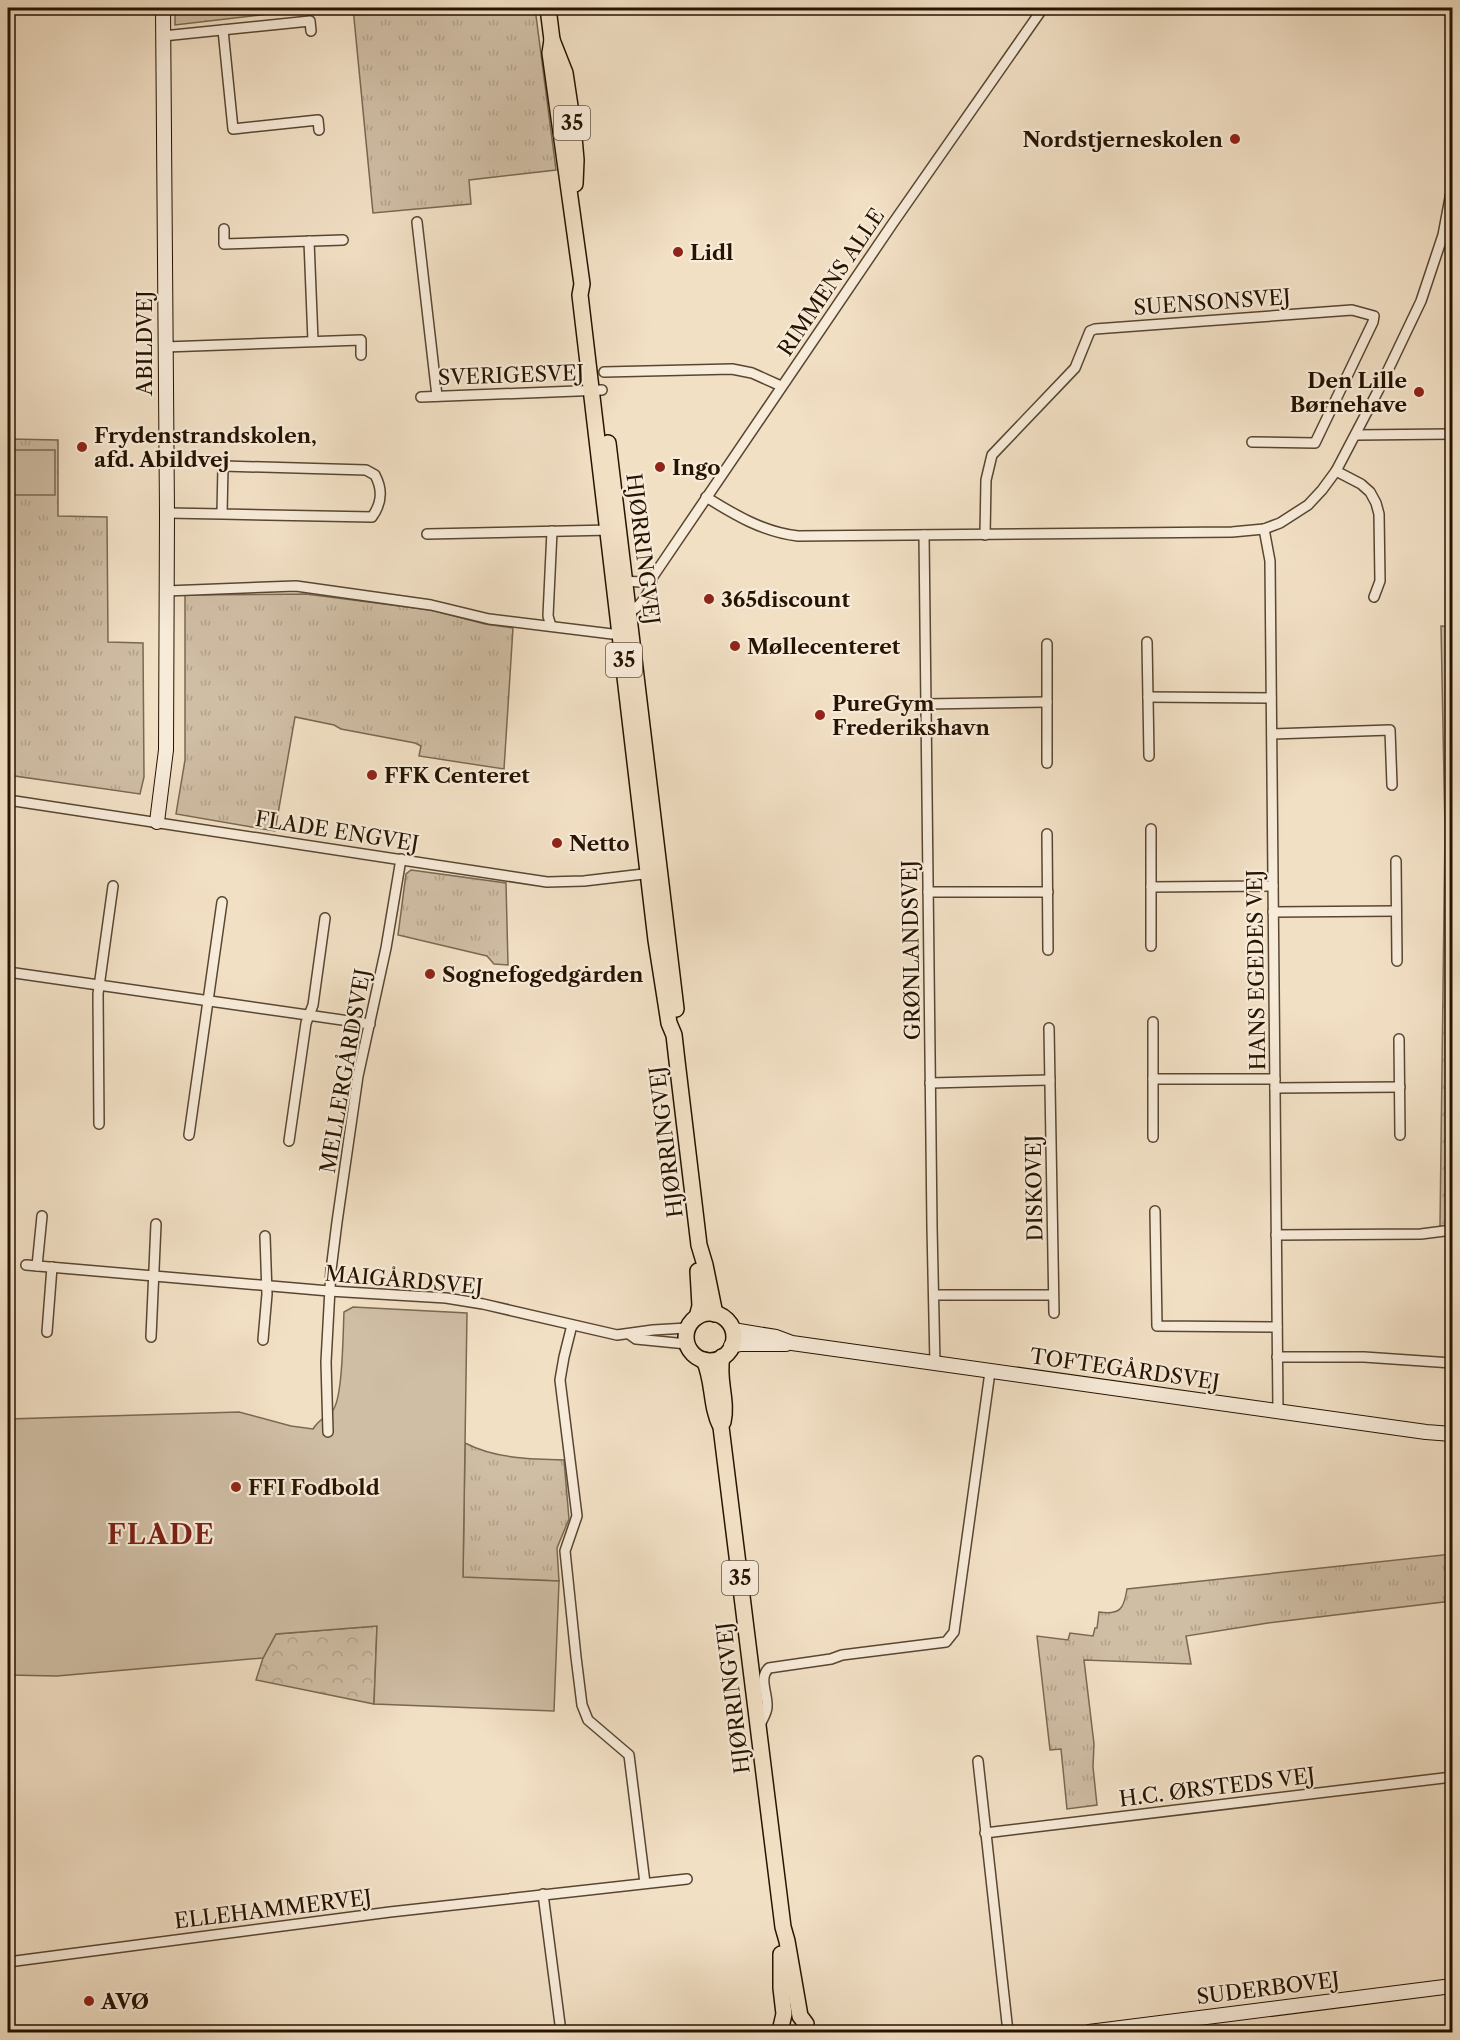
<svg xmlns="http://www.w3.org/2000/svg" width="1460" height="2040" font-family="'Libre Caslon Text',serif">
	<defs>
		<pattern id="grass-tufts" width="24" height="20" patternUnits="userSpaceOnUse" patternTransform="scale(1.5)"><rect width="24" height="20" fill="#cfbda4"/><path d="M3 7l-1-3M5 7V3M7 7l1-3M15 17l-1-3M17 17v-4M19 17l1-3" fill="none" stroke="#b2a28b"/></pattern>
		<pattern id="forest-crowns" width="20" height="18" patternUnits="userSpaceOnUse" patternTransform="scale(1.5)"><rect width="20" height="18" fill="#cfbda4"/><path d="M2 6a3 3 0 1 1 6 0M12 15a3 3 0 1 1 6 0" fill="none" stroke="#b2a28b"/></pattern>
	</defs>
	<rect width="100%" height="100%" fill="#f2e0c5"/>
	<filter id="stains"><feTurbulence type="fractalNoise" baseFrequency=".00333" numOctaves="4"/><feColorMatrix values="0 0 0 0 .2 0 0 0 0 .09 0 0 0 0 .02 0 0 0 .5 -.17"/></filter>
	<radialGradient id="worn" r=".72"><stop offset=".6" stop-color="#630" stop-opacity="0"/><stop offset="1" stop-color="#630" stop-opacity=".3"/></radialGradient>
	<g fill="url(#grass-tufts)" stroke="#7a6852" stroke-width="1.5">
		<path d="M 175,8 L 320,8 L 175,25 Z"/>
		<path d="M 353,8 L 535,8 L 556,170 L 469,180 L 471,204 L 373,213 Z"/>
		<path d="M 8,439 L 58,440 L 58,516 L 107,517 L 108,642 L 143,643 L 144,777 L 140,794 L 8,775 Z"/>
		<path d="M 306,594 L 431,610 L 485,624 L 513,628 L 504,769 L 419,756 L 421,746 L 415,743 L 341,729 L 334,725 L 295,717 L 275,831 L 176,814 L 185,760 L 185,595 Z"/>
		<path d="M 411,870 L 506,883 L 508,965 L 494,964 L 487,956 L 398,935 L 406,874 Z"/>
		<path d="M 465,1443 C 496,1459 531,1459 564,1460 L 569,1519 L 557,1548 L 559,1581 L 463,1578 Z"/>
		<path d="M 1452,1554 L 1452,1601 L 1268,1623 L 1186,1636 L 1191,1664 L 1084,1660 L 1094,1744 L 1093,1767 L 1097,1805 L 1067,1809 L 1061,1749 L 1050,1750 L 1037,1636 L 1068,1640 L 1070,1633 L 1093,1636 L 1095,1628 L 1097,1628 L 1099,1612 C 1120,1615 1124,1609 1127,1589 Z"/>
	</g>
	<g fill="url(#forest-crowns)" stroke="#7a6852" stroke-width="1.5">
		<path d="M 1445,830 L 1452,830 L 1452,1220 L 1449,1227 L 1440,1226 Z"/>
		<path d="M 377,1626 L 374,1704 L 256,1680 L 263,1658 L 276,1634 Z"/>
	</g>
	<g fill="#cfbda4" stroke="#7a6852" stroke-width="1.5">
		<rect x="8" y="450" width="47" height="45"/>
		<path d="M 1441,626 L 1452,627 L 1452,830 L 1445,830 Z"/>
		<path d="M 353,1307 L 467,1313 L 463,1577 L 559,1581 L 554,1711 L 374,1704 L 377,1626 L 276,1634 L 263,1658 L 57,1676 L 8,1675 L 8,1419 L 239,1412 L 291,1426 L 313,1429 C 319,1419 327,1417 333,1410 C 343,1397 343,1331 344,1312 Z"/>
	</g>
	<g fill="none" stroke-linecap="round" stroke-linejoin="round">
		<defs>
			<g id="street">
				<path d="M 223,30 L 233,129 L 318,120 L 319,130"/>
				<path d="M 163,36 L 310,21 L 311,31"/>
				<path d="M 417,222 L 437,396"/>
				<path d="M 224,229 L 224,244 L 343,240"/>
				<path d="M 309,241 L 313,341"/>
				<path d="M 165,347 L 361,340 L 361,355"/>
				<path d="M 604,372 L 732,369 L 752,373 L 781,386"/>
				<path d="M 421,397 L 602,390"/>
				<path d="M 1356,435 L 1452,434"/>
				<path d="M 1336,471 L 1361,484 L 1370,492 L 1376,503 L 1379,514 L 1380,581 L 1374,597"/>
				<path d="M 706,497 C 735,515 763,532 798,536 L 1232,532 L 1264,529 L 1280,523 L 1308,505 L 1322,490 L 1336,471 L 1379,389 L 1421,301 L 1443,235 L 1452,187"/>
				<path d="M 167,513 L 222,514 L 223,466 L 366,470 L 375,475 C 383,490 382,503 372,517 L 222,514"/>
				<path d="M 1264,529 L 1270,561 L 1278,1411"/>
				<path d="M 427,534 L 611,530"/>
				<path d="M 924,535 L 932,1227 L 935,1364"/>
				<path d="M 985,535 L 986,480 L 992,455 L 1075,368 L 1090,331 L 1095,329 L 1352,310 L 1374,316 L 1373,322 L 1315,443 L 1252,442"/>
				<path d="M 622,581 L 641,582 L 652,578"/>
				<path d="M 166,591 L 296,586 L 431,605 L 489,619 L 612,634 L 622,633"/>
				<path d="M 627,613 C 639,609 652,591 652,578 L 893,223 L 1043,8"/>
				<path d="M 551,626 L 548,616 L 552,531"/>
				<path d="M 1147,642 L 1149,756"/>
				<path d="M 1148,697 L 1271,698"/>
				<path d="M 925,704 L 1047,702"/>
				<path d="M 1272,734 L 1390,730 L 1392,785"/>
				<path d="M 1047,763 L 1047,644"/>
				<path d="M 8,800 L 547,882 L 584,881 L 652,873"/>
				<path d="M 1151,829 L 1151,946"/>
				<path d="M 1047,834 L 1048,950"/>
				<path d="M 1396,861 L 1397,961"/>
				<path d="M 8,879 L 9,847"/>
				<path d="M 1151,887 L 1273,886"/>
				<path d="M 928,892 L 1048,892"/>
				<path d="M 1273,912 L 1396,911"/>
				<path d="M 8,972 L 370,1024"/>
				<path d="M 1049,1028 L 1054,1313"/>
				<path d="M 1399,1039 L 1400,1135"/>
				<path d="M 1153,1079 L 1275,1079"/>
				<path d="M 930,1083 L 1050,1080"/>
				<path d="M 1275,1088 L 1400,1087"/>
				<path d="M 99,1124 L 98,994 L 113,886"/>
				<path d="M 189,1135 L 222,902"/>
				<path d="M 1153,1137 L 1153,1022"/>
				<path d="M 289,1141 L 306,1023 L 313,1005 L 325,918"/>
				<path d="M 1155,1211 L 1157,1326 L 1277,1327"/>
				<path d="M 1276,1235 L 1421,1234 L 1452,1230"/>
				<path d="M 26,1265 L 329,1291 L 446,1298 L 483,1304 L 617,1335 L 653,1330 L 687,1328"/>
				<path d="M 37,1266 L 42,1216"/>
				<path d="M 934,1295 L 1053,1295"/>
				<path d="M 572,1325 L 564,1357 L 560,1380 L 577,1516 L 565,1551 L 576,1657 L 582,1705 L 588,1720 L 629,1755 L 645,1883"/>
				<path d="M 47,1332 L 52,1267"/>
				<path d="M 629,1334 L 636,1339 L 687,1344"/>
				<path d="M 151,1337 L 156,1224"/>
				<path d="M 263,1340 L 267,1294 L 265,1236"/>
				<path d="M 1277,1357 L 1364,1357 L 1452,1363"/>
				<path d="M 328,1432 L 326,1362 L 331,1270 L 337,1222 L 358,1076 L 386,948 L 401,859"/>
				<path d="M 760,1725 C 762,1720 767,1713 767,1707 C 768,1693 758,1678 769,1668 L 831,1659 L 842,1655 L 946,1642 L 954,1632 L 990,1372"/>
				<path d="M 978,1761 L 1008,2032"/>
				<path d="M 985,1833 L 1452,1777"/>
				<path d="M 543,1894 L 561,2032"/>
				<path d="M 8,1962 L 390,1912 L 687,1879"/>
			</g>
			<g id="secondary">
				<path d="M 157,822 L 166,750 L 167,513 L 163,8"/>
				<path d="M 733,1330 L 776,1337 L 792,1343 L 1426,1432 L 1452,1434"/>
				<path d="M 731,1346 L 741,1344 L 786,1344"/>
				<path d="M 1089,2032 L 1452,1986"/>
			</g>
			<g id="primary">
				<path d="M 548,8 L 552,40 L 565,73 L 573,126 L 576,160 L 575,184"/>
				<path d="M 552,40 L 550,53 L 582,284 L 580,295 L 656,940 L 669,1023 L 674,1035 L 677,1061 L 699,1245 L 705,1265 L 715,1314"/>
				<path d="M 608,443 L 676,1009"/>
				<circle cx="710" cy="1337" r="24"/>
				<path d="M 697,1317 L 700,1306 L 698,1271"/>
				<path d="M 722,1357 C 717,1378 728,1401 723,1422"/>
				<path d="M 704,1360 C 714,1381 710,1406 721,1427 L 783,1927 L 787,1941 L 800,2016 L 806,2024"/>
				<path d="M 781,2027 L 784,2014 L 781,1988 L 781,1954"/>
			</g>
		</defs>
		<use href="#street" stroke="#594631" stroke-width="12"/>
		<use href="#secondary" stroke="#261300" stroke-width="16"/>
		<use href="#primary" stroke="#261300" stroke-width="18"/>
		<use href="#street" stroke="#f7ebd9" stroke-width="9"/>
		<use href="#secondary" stroke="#f7ebd9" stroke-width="14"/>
		<use href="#primary" stroke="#f2e0c5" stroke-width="15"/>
	</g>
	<g fill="#8f2418" stroke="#f7ebd9" stroke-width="2">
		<circle cx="1235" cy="139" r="6"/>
		<circle cx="678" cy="252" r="6"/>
		<circle cx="1419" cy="392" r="6"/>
		<circle cx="82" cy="447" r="6"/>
		<circle cx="660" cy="467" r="6"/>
		<circle cx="709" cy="599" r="6"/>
		<circle cx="735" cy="646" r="6"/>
		<circle cx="820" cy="715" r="6"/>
		<circle cx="372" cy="775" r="6"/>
		<circle cx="557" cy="843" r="6"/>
		<circle cx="430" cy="974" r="6"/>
		<circle cx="236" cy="1487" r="6"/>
		<circle cx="89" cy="2001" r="6"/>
	</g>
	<g text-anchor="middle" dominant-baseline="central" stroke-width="4.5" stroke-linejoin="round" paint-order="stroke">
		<g fill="#f7ebd9" stroke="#655441" stroke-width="1.5">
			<rect x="554" y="106" width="36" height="34" rx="4.5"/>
			<rect x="606" y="643" width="36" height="34" rx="4.5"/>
			<rect x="722" y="1561" width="36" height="34" rx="4.5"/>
		</g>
		<g font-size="20" font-weight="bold" fill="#261300">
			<text x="572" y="123">35</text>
			<text x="624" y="660">35</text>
			<text x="740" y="1578">35</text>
		</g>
		<g font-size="21" font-weight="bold" fill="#261300" stroke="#f7ebd9" text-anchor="start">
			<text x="1223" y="139" text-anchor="end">Nordstjerneskolen</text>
			<text x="690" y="252">Lidl</text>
			<text x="1407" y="380" text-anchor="end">Den Lille<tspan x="1407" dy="24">Børnehave</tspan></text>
			<text x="94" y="435">Frydenstrandskolen,<tspan x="94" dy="24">afd. Abildvej</tspan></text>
			<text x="672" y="467">Ingo</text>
			<text x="721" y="599">365discount</text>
			<text x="747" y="646">Møllecenteret</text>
			<text x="832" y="703">PureGym<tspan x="832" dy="24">Frederikshavn</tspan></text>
			<text x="384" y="775">FFK Centeret</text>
			<text x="569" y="843">Netto</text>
			<text x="442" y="974">Sognefogedgården</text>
			<text x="248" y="1487">FFI Fodbold</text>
			<text x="101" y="2001">AVØ</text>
		</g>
		<g font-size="21" fill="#261300" stroke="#f7ebd9">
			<text transform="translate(831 282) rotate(-56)">RIMMENS ALLE</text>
			<text transform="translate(1212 302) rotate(-4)">SUENSONSVEJ</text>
			<text transform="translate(144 343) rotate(-90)">ABILDVEJ</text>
			<text transform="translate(511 375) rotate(-2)">SVERIGESVEJ</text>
			<text transform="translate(643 549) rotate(83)">HJØRRINGVEJ</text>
			<text transform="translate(337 831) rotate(9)">FLADE ENGVEJ</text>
			<text transform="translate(911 950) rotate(-91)">GRØNLANDSVEJ</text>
			<text transform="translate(1256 970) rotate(-91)">HANS EGEDES VEJ</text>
			<text transform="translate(345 1071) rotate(-80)">MELLERGÅRDSVEJ</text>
			<text transform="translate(666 1142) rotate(-97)">HJØRRINGVEJ</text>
			<text transform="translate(1034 1188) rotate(-91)">DISKOVEJ</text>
			<text transform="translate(404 1280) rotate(5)">MAIGÅRDSVEJ</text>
			<text transform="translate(1125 1369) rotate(8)">TOFTEGÅRDSVEJ</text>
			<text transform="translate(733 1698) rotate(-97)">HJØRRINGVEJ</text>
			<text transform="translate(1217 1787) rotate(-7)">H.C. ØRSTEDS VEJ</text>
			<text transform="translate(273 1909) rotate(-7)">ELLEHAMMERVEJ</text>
			<text transform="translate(1268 1988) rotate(-7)">SUDERBOVEJ</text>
		</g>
		<g font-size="27" font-weight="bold" letter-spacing="1.5" fill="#7a1f14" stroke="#f7ebd9">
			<text x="161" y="1534">FLADE</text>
		</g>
	</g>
	<rect width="1460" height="2040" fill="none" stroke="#f2e0c5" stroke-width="30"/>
	<rect x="9" y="9" width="1442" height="2022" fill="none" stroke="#261300" stroke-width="3"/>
	<rect x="15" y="15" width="1430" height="2010" fill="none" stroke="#261300" stroke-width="1.5"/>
	<rect width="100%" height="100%" filter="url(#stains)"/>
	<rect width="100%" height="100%" fill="url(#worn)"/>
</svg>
